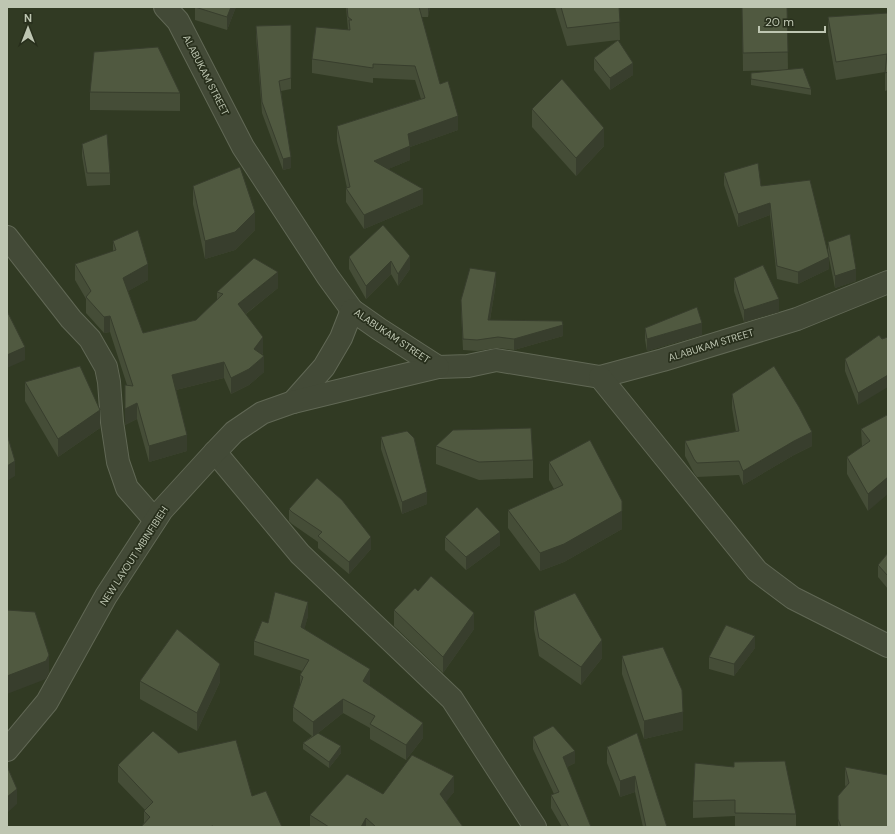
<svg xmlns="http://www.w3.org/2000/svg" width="895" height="834" font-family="'DM Sans',sans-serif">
	<rect width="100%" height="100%" fill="#313a23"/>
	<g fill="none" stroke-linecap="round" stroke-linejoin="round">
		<defs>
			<g id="minor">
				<path d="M 165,7 L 178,21 L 243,147 L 328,277 L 352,310 L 379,329 L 438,367 L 468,366 L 496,360 L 600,377 L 663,360 L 797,319 L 888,282"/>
				<path d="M 7,237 L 71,319 L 90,339 L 106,367 L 109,382 L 112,422 L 118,462 L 127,488 L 155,520"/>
				<path d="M 600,377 L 757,571 L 793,598 L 888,646"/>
				<path d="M 293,402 L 324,367 L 341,338 L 352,310"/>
				<path d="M 215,452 L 300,554 L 452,699 L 535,827"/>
				<path d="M 7,750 L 47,702 L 106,596 L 162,510 L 215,452 L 234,432 L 262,413 L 293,402 L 375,382 L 438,367"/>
			</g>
		</defs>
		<use href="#minor" stroke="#616855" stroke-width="24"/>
		<use href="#minor" stroke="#434a37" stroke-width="22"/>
	</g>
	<g fill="#454d37">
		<path d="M 195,7 L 236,7 L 227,30 L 195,20 Z"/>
		<path d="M 344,7 L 430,7 L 428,17 L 421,17 L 440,84 L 458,130 L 410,147 L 410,160 L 388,169 L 423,204 L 364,229 L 346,202 L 346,188 L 347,188 L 337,141 L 337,126 L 421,99 L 415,80 L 373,78 L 373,83 L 312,73 L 312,59 L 348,30 L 346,7 Z"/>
		<path d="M 555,7 L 619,7 L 620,40 L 618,40 L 633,75 L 610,90 L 594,70 L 594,58 L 618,40 L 567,46 Z"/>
		<path d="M 742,7 L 787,7 L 788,70 L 811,89 L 811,95 L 751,85 L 751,73 L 786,70 L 743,71 Z"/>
		<path d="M 888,13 L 888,90 L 885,91 L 885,72 L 836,80 L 828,35 L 828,17 Z"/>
		<path d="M 291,25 L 291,89 L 281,91 L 291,168 L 283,170 L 262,113 L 256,37 L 256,26 Z"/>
		<path d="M 90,92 L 180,93 L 180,111 L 90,110 Z"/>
		<path d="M 532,109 L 604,146 L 576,176 L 532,127 Z"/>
		<path d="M 82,144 L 110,173 L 110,185 L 87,186 L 82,156 Z"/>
		<path d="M 724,173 L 761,186 L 828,254 L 828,242 L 856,281 L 835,288 L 829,258 L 829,269 L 798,284 L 777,279 L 770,215 L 738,227 L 724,185 Z"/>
		<path d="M 193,186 L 255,230 L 235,250 L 205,259 L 193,204 Z"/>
		<path d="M 113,241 L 148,280 L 128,291 L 143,333 L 196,320 L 217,300 L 217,292 L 278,288 L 246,314 L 263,353 L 262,355 L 264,372 L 249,385 L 231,394 L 224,378 L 176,390 L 187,451 L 149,462 L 137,419 L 125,425 L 125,385 L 127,385 L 110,332 L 104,333 L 86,313 L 86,299 L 75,280 L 75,264 L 113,251 Z"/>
		<path d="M 410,256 L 410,269 L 398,286 L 391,274 L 366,299 L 349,269 L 349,257 Z"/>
		<path d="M 734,278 L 779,312 L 744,322 L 734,291 Z"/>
		<path d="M 496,283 L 490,320 L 563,336 L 514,350 L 498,348 L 477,351 L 463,350 L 461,310 L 461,300 Z"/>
		<path d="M 645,328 L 702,335 L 647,351 L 645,340 Z"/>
		<path d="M 879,335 L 858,405 L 845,371 L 845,359 Z"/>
		<path d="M 25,382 L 100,428 L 58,457 L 25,401 Z"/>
		<path d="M 732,394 L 812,446 L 794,455 L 743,485 L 739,475 L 697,477 L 694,473 L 685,456 L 685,441 L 736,432 L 732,408 Z"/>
		<path d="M 887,415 L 868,511 L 847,474 L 847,457 L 862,447 L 861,429 Z"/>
		<path d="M 381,437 L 427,504 L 402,514 L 381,449 Z"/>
		<path d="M 436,446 L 533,460 L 533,478 L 479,480 L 436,464 Z"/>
		<path d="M 549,462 L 622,529 L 564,562 L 540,571 L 508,528 L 508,510 L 554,489 L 549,480 Z"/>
		<path d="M 289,509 L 371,549 L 349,574 L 318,548 L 318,542 L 292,524 L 289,521 Z"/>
		<path d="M 445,537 L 500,545 L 466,570 L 445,550 Z"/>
		<path d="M 888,553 L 888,589 L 878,577 L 878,565 Z"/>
		<path d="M 418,591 L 474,629 L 443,673 L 394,626 L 394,610 Z"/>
		<path d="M 534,611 L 602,658 L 581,685 L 539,656 L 534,629 Z"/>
		<path d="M 308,616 L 304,629 L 370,683 L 369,685 L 423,738 L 406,760 L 370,739 L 370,728 L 343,713 L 318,733 L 341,753 L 329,768 L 303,749 L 303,743 L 312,736 L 293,721 L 293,707 L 300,687 L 300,675 L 302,671 L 254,655 L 254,641 L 268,623 Z"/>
		<path d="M 755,648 L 734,676 L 709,669 L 709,657 Z"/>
		<path d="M 622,656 L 683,730 L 644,739 L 622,674 Z"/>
		<path d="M 140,681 L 220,682 L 197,731 L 140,699 Z"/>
		<path d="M 637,733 L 667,827 L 643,827 L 635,792 L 620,797 L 607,763 L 607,747 Z"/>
		<path d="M 533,737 L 575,763 L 567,767 L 591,827 L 562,827 L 551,808 L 551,795 L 554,794 L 533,749 Z"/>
		<path d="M 178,753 L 252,796 L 282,827 L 141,827 L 144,823 L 144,811 L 145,810 L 118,782 L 118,765 Z"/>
		<path d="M 695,763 L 796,814 L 796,827 L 735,827 L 735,816 L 693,818 L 693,801 Z"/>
		<path d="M 845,767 L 888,827 L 838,827 L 838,796 L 846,787 L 845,785 Z"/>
		<path d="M 454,792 L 445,802 L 463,827 L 310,827 L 310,815 L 383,794 Z"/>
	</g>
	<g fill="#383e2d">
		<path d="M 231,7 L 236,7 L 227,30 L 227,17 Z"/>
		<path d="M 428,7 L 430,7 L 428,17 Z"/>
		<path d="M 633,63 L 633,75 L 610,90 L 610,78 Z"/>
		<path d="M 458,116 L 458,130 L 410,147 L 410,160 L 374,175 L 374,161 L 408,134 Z"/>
		<path d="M 604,128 L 604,146 L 576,176 L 576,158 Z"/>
		<path d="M 291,157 L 291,168 L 283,170 L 283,159 Z"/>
		<path d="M 423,189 L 423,204 L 364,229 L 364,215 Z"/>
		<path d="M 770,203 L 770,215 L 738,227 L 738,214 Z"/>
		<path d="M 255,212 L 255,230 L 235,250 L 205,259 L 205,241 Z"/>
		<path d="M 410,256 L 410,269 L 398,286 L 398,274 Z"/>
		<path d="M 829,257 L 829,269 L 798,284 L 798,272 Z"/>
		<path d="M 391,261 L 391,274 L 366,299 L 366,286 Z"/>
		<path d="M 148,264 L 148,280 L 123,294 L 123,278 Z"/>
		<path d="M 856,269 L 856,281 L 835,288 L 835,276 Z"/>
		<path d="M 278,272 L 278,288 L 238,320 L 238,304 Z"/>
		<path d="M 496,272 L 496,283 L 488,331 L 488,320 Z"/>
		<path d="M 779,299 L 779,312 L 744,322 L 744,310 Z"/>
		<path d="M 110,316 L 110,332 L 104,333 L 104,317 Z"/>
		<path d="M 702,323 L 702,335 L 647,351 L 647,339 Z"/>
		<path d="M 563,325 L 563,336 L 514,350 L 514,339 Z"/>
		<path d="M 263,337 L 263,353 L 254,365 L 264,356 L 264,372 L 249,385 L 231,394 L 231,378 Z"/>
		<path d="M 25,347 L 25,360 L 7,368 L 7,355 Z"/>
		<path d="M 224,362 L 224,378 L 172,391 L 172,375 Z"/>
		<path d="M 888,375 L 888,387 L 858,405 L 858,393 Z"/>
		<path d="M 137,403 L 137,419 L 125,425 L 125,409 Z"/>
		<path d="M 100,410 L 100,428 L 58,457 L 58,439 Z"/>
		<path d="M 812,432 L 812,446 L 794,455 L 743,485 L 743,471 L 794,441 Z"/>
		<path d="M 187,435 L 187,451 L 149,462 L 149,446 Z"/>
		<path d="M 15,461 L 15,476 L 7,481 L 7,466 Z"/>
		<path d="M 888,477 L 888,494 L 868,511 L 868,494 Z"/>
		<path d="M 427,492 L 427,504 L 402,514 L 402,502 Z"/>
		<path d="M 622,511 L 622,529 L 564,562 L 540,571 L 540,553 Z"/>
		<path d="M 500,532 L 500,545 L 466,570 L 466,557 Z"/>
		<path d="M 371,537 L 371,549 L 349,574 L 349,562 Z"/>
		<path d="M 308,602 L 308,616 L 301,642 L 301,627 Z"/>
		<path d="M 474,613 L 474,629 L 443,673 L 443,657 Z"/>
		<path d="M 755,636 L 755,648 L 734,676 L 734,664 Z"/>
		<path d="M 602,640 L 602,658 L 581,685 L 581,667 Z"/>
		<path d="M 49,655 L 49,673 L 46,679 L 7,694 L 7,676 Z"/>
		<path d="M 220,664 L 220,682 L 197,731 L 197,713 Z"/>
		<path d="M 370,669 L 370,683 L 363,695 L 363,681 Z"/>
		<path d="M 343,699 L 343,713 L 313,737 L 313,722 Z"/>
		<path d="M 683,712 L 683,730 L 644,739 L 644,721 Z"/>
		<path d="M 423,723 L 423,738 L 406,760 L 406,745 Z"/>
		<path d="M 341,746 L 341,753 L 329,768 L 329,762 Z"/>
		<path d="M 575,751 L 575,763 L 563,769 L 563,757 Z"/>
		<path d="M 454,776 L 454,792 L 440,810 L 440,794 Z"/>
		<path d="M 635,776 L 635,792 L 620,797 L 620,781 Z"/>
		<path d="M 17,789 L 17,804 L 7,813 L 7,797 Z"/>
		<path d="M 366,818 L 366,827 L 361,827 Z"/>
	</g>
	<g fill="#505940" stroke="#383e2d">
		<path d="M 195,7 L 231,7 L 227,17 Z"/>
		<path d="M 347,7 L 419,7 L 440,84 L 448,81 L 458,116 L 408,134 L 410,146 L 374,161 L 423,189 L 364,215 L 346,188 L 350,187 L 337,126 L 425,98 L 415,66 L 373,64 L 373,68 L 312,59 L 316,27 L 350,30 L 349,20 L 352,20 L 348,17 Z"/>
		<path d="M 561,7 L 619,7 L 620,22 L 567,28 Z"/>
		<path d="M 742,7 L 787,7 L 788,52 L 743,53 Z"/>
		<path d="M 888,13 L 888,72 L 885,73 L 887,54 L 836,62 L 828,17 Z"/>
		<path d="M 291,25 L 291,78 L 279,81 L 291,157 L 283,159 L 262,102 L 256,26 Z"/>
		<path d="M 618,40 L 633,63 L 610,78 L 594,58 Z"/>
		<path d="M 158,47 L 180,93 L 90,92 L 94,52 Z"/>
		<path d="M 803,68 L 811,89 L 751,79 L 751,73 Z"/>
		<path d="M 562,79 L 604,128 L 576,158 L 532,109 Z"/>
		<path d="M 107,134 L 110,173 L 87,173 L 82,144 Z"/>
		<path d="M 758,163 L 761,186 L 810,180 L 829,257 L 798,272 L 777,266 L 770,203 L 738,214 L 724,173 Z"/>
		<path d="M 240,167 L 255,212 L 235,232 L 205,241 L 193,186 Z"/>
		<path d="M 383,225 L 410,256 L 398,274 L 391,261 L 366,286 L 349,257 Z"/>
		<path d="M 138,230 L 148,264 L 123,278 L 143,333 L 196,320 L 223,294 L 217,292 L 254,258 L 278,272 L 238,304 L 263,337 L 254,349 L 264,356 L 249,369 L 231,378 L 224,362 L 172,375 L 187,435 L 149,446 L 137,403 L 125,409 L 125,385 L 133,386 L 110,316 L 104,317 L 86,297 L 91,291 L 75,264 L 116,250 L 113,241 Z"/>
		<path d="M 850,234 L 856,269 L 835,276 L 828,242 Z"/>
		<path d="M 763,265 L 779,299 L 744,310 L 734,278 Z"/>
		<path d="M 470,268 L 496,272 L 488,320 L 562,321 L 563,325 L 514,339 L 498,337 L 477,340 L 463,339 L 461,300 Z"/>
		<path d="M 697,307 L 702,323 L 647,339 L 645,328 Z"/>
		<path d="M 7,311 L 25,347 L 7,355 Z"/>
		<path d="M 879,335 L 882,339 L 888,337 L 888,375 L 858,393 L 845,359 Z"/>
		<path d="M 80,366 L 100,410 L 58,439 L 25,382 Z"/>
		<path d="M 774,366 L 799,407 L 812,432 L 794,441 L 743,471 L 739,461 L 697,463 L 694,459 L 685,441 L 739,431 L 732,394 Z"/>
		<path d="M 887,415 L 888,418 L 888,477 L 868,494 L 847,457 L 870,441 L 861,429 Z"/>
		<path d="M 531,428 L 533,460 L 479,462 L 436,446 L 453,430 Z"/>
		<path d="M 407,431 L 414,438 L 427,492 L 402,502 L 381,437 Z"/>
		<path d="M 7,434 L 15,461 L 7,466 Z"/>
		<path d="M 590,440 L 622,501 L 622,511 L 564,544 L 540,553 L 508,510 L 563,485 L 549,462 Z"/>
		<path d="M 317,478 L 342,500 L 371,537 L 349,562 L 318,536 L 322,532 L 292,512 L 289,509 Z"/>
		<path d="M 477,507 L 500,532 L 466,557 L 445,537 Z"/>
		<path d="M 888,553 L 888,576 L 878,565 Z"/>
		<path d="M 431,576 L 474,613 L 443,657 L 394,610 L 415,588 L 418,591 Z"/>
		<path d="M 275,592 L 308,602 L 301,627 L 370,669 L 363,681 L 423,723 L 406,745 L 370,724 L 375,716 L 343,699 L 313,722 L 293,707 L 303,677 L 300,675 L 309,660 L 254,641 L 262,621 L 268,623 Z"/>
		<path d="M 575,593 L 602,640 L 581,667 L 539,638 L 534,611 Z"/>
		<path d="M 7,610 L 35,612 L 49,655 L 46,661 L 7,676 Z"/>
		<path d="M 726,625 L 755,636 L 734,664 L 709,657 Z"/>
		<path d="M 177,629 L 220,664 L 197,713 L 140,681 Z"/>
		<path d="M 663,647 L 682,690 L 683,712 L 644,721 L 622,656 Z"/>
		<path d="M 553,726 L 575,751 L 563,757 L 591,827 L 569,827 L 551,795 L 559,792 L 533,737 Z"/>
		<path d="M 153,731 L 178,752 L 178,753 L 236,740 L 252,796 L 266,791 L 282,827 L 213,827 L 213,826 L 209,827 L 141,827 L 150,817 L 144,811 L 153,802 L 118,765 Z"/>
		<path d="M 318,733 L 341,746 L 329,762 L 303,743 Z"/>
		<path d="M 637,733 L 667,827 L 646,827 L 635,776 L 620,781 L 607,747 Z"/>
		<path d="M 412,755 L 454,776 L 440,794 L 463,827 L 376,827 L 366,818 L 361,827 L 329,827 L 310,815 L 347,774 L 383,794 Z"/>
		<path d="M 785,761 L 796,814 L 735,813 L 735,800 L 693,801 L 695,763 L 734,767 L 734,762 Z"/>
		<path d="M 7,766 L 17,789 L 7,797 Z"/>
		<path d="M 845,767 L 888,775 L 888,827 L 841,827 L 838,819 L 838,796 L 849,783 Z"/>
	</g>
	<g text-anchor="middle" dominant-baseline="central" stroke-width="3.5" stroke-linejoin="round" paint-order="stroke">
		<g font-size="10" fill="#bec6b2" stroke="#282f1c">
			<text transform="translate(206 75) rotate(63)">ALABUKAM STREET</text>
			<text transform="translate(392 336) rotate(34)">ALABUKAM STREET</text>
			<text transform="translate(711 345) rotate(-17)">ALABUKAM STREET</text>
			<text transform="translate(134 556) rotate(-57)">NEW LAYOUT MBINFIBIEH</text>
		</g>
	</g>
	<rect width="895" height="834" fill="none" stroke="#bec6b2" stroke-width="16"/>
	<g transform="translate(28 28)" stroke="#282f1c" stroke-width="3" paint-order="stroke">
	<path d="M0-3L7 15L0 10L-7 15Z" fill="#bec6b2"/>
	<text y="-6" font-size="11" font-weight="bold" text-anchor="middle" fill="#bec6b2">N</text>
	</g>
	<path d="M759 26v6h66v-6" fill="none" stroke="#bec6b2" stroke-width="2"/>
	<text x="765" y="26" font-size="12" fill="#bec6b2" stroke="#282f1c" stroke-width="3" paint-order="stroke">20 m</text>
</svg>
